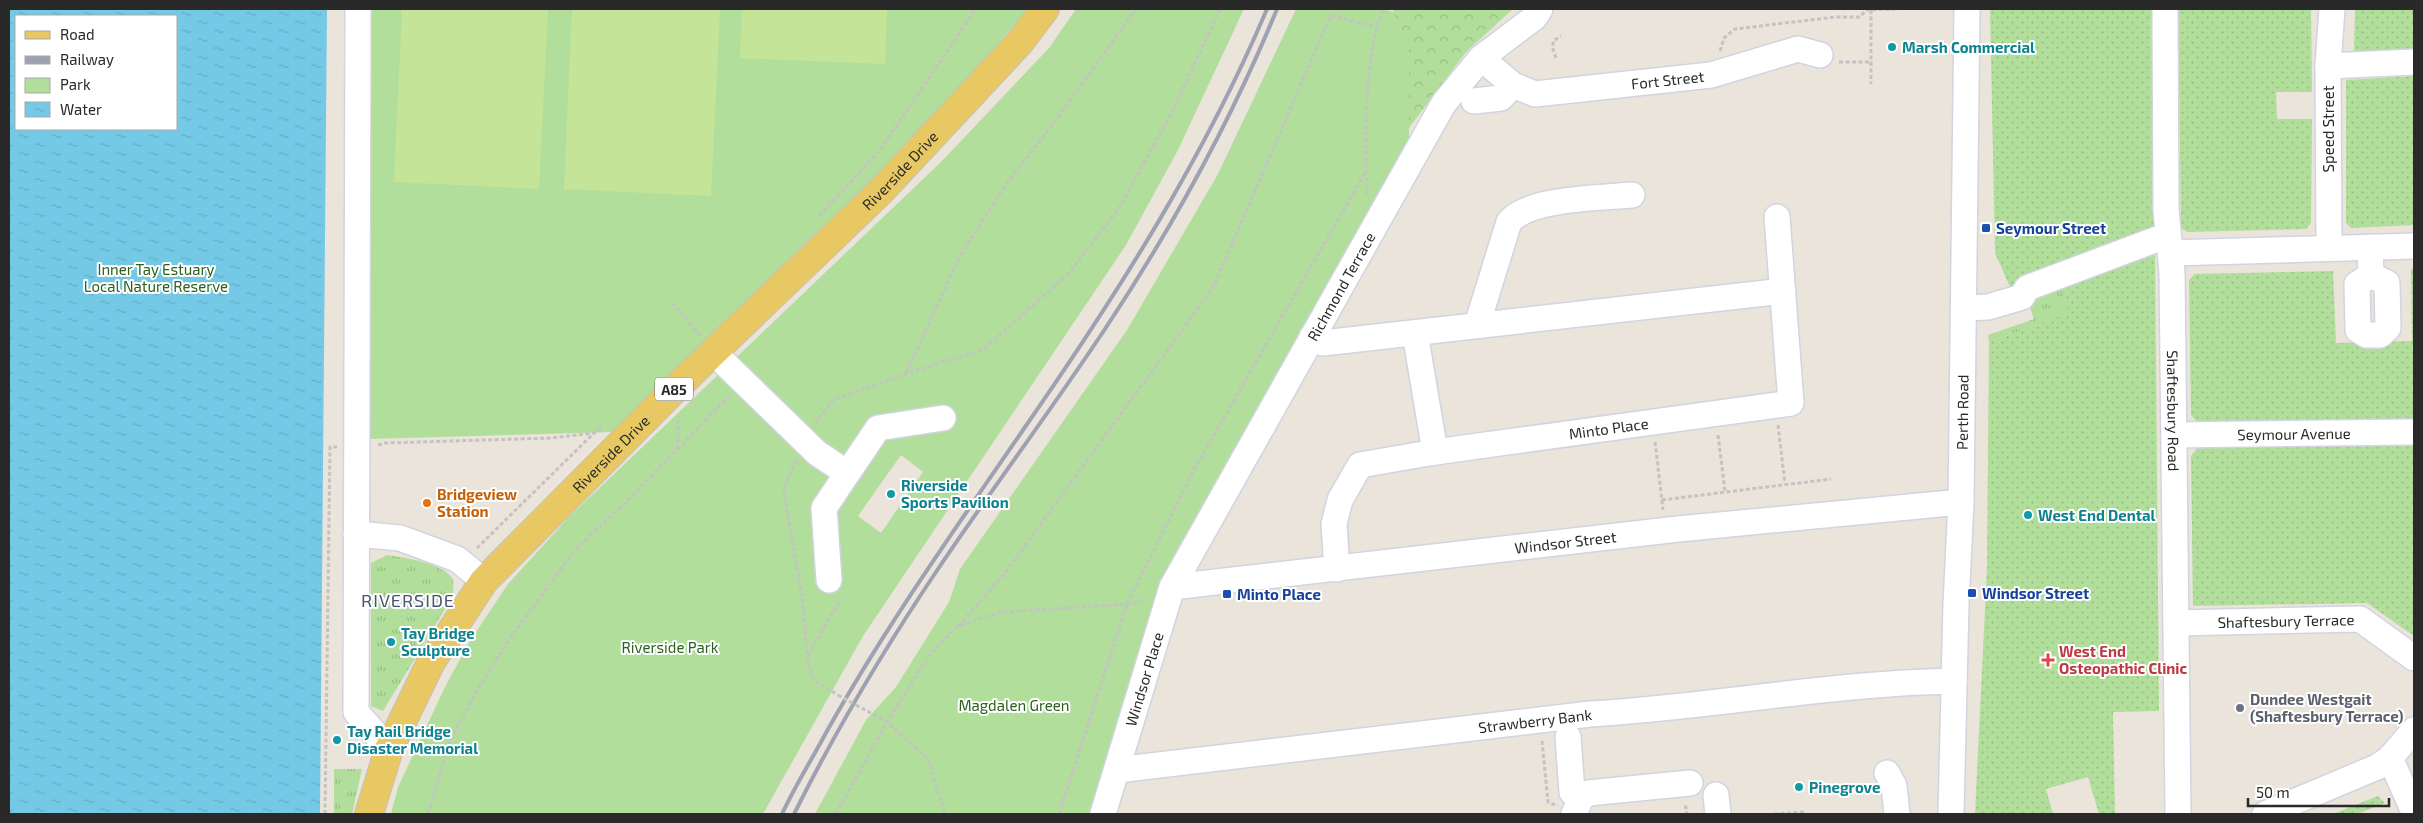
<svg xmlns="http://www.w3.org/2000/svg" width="2423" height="823" font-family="'Exo 2',sans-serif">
	<defs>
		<pattern id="grass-tufts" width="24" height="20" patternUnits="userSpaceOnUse" patternTransform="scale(1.25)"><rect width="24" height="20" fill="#b2de9b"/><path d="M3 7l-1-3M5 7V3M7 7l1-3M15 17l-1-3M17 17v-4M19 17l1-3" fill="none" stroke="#99be86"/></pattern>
		<pattern id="forest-crowns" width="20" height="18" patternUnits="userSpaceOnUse" patternTransform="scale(1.25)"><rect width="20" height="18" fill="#b2de9b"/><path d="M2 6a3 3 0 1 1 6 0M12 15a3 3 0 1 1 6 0" fill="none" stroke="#99be86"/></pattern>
		<pattern id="garden-dots" width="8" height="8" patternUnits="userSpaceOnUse" patternTransform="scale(1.25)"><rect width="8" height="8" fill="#b2de9b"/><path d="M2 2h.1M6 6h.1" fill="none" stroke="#99be86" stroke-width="1.8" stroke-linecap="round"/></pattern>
		<pattern id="water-ripples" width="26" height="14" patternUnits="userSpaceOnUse" patternTransform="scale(1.25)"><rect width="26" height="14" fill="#74c9e6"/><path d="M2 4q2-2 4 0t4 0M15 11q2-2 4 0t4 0" fill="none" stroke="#64adc5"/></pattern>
	</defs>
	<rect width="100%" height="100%" fill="#eae4db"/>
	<g fill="url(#grass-tufts)">
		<path d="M 2060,283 L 2070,313 L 1989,342 L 1988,335 L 2034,319 L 2026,296 Z"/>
		<path d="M 387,555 C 402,557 447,564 453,580 C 454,584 453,591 453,596 L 383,711 L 371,706 L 371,563 Z"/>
		<path d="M 334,769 L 362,769 L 352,814 L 334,814 Z"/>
	</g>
	<path fill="url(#forest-crowns)" d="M 1394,9 L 1513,9 L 1466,52 L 1409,128 L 1408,47 L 1393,12 Z"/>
	<g fill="#b2de9b" fill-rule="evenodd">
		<path d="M 367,9 L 1029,9 L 891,164 L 654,395 L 612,432 L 369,439 Z"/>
		<path d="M 1076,9 L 1244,9 L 1177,152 L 1126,245 L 863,636 L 763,814 L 391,814 L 398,787 L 445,687 L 470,641 L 508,584 L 569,517 L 942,161 L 1049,48 ZM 901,455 L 923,472 L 881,533 L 858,516 Z"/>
		<path d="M 1296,9 L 1384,9 L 1393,12 L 1409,49 L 1409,154 L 1170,581 L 1093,814 L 815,814 L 866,720 L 896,687 L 949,602 L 960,569 L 1127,330 L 1218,174 Z"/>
	</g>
	<g fill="url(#garden-dots)">
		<path d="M 1990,9 L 2152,9 L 2155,233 L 2010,287 L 1995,253 Z"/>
		<path d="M 2178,9 L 2311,9 L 2312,92 L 2276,92 L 2277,119 L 2312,119 L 2311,223 L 2306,229 L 2187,232 L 2181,228 Z"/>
		<path d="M 2355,9 L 2414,9 L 2414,49 L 2354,52 Z"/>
		<path d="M 2414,76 L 2414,225 L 2351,228 L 2346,223 L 2346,80 Z"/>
		<path d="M 2155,248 L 2159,711 L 2113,712 L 2115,814 L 2099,814 L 2088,777 L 2046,789 L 2053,814 L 1975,814 L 1987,568 L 1989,342 L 2069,313 L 2060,283 Z"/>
		<path d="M 2411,269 L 2414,269 L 2414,419 L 2197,422 L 2191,415 L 2189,280 L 2195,274 L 2333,271 L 2336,343 L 2412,341 Z"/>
		<path d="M 2414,445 L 2414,636 L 2367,603 L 2193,606 L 2191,456 L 2198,447 Z"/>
		<path d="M 2378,796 L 2385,803 L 2357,814 L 2333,814 Z"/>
	</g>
	<g fill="#c4e497">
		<path d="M 402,9 L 548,9 L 539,189 L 394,182 Z"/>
		<path d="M 572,9 L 720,9 L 711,196 L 564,189 Z"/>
		<path d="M 742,9 L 887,9 L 885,64 L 740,58 Z"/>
	</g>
	<path fill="url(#water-ripples)" fill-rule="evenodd" d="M 9,9 L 327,9 L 320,814 L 9,814 ZM 16,16 L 176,16 L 176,129 L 16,129 Z"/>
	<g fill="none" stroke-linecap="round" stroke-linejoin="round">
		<defs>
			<g id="minor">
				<path d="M 358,9 L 356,712 L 389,749"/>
				<path id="s1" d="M 2165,9 L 2166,210 L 2172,272 L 2178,814"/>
				<path id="s2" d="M 1481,58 L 1513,85 L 1535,94 L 1711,75 L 1798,49 L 1820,55"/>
				<path d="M 2328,66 L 2414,62"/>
				<path d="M 1474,101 L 1501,98 L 1513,85"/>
				<path d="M 2370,247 L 2371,275 L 2387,283 L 2388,328 L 2380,335 L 2366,335 L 2358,330 L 2357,284 L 2371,275"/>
				<path d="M 2329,248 L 2328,66 L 2332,9"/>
				<path d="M 2171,253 L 2414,246"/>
				<path d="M 1964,308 L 1988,307 L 2022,297 L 2027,288 L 2168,235"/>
				<path d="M 1477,325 L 1509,222 C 1529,198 1600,198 1632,195"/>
				<path id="s3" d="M 1415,333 L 1435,452 L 1791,403 L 1777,217"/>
				<path d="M 1312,337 L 1323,343 L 1783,291"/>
				<path d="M 713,352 L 817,453 L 847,473"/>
				<path id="s4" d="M 2174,435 L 2414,432"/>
				<path d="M 356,534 L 400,538 L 457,559 L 484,581"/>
				<path d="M 1337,569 L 1334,524 L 1340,500 L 1360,465 L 1435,452"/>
				<path d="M 829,580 L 824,508 L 878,428 L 943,418"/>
				<path id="s5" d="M 1172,587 L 1678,529 L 1961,502"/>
				<path id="s6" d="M 2176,623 L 2360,619 L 2414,658"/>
				<path d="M 1568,737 L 1572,792 L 1581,798"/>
				<path d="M 2390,758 L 2414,812"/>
				<path id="s7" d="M 1117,770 L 1590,714 C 1712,707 1832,683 1954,681"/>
				<path d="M 1887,773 L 1894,786 L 1897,814"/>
				<path d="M 1716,795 L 1718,814"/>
				<path id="s8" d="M 1103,814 L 1172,587 L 1444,103 L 1481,58 L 1535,17 L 1540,9"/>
				<path d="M 1574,814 L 1581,798 L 1588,793 L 1690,783"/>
				<path id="s9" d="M 1951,814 L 1956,604 L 1961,502 L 1967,9"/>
				<path d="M 2265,814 L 2377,767 L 2390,758 L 2414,730"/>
			</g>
			<g id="major">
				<path id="s10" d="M 369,814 L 389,749 L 431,662 L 484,581 L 680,384 L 880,192 L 1020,42 L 1045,9"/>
			</g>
		</defs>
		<use href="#minor" stroke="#d1d4e1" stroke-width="28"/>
		<use href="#major" stroke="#c3c3c3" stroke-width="30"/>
		<g stroke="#c3c3c3" stroke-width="3" stroke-dasharray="4 2.5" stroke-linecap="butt">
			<path d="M 1871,10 L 1871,84"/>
			<path d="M 1720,51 L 1724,38 L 1735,29 L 1835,17 L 1860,17 L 1866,10 L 1899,9"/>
			<path d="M 1556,58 L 1553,49 L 1553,41 L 1561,36"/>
			<path d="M 1839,62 L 1872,62"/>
			<path d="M 1367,194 C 1365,136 1363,64 1383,9"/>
			<path d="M 819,216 L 880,150 L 976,9"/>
			<path d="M 672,303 L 700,335"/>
			<path d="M 906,373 L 959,258 L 1002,190 L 1058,117 L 1136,9"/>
			<path d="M 815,423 L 833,400 L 914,371 L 984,349 L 1068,274 L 1118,210 L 1173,110 L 1220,9"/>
			<path d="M 1778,425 L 1785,484"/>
			<path d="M 1718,435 L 1725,491"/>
			<path d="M 1655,442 L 1663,510"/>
			<path d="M 378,445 L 385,443 L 552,438 L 593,433"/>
			<path d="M 677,450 L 679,417"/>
			<path d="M 796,460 L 784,487 L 784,492 L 803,603 L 807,657 L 813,680 L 838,695"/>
			<path d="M 1662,500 L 1831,479"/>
			<path d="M 477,548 L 594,433 L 602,428"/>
			<path d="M 958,626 L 1002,577 L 1213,288 L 1331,15 L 1376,27"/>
			<path d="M 808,656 L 841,598"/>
			<path d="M 856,705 L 887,722 L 928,759 L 945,814"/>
			<path d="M 1542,741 L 1548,802 L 1555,805"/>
			<path d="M 1684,807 L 1686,807 L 1687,814"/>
			<path d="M 325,814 L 330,447 L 337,447"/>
			<path d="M 428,814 L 449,743 L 477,690 L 513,634 L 575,550 L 627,501 L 729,396"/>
			<path d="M 836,814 L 887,722 L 930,654 L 958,626 L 1000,612 L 1133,604 L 1146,598"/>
			<path d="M 1059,814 L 1127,604 L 1196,466 L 1366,171"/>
			<path d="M 1774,814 L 1805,812 L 1806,814"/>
		</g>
		<use href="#minor" stroke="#fff" stroke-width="25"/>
		<use href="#major" stroke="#e7c863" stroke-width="28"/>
		<g stroke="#9ea1b2" stroke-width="4">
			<path d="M 782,814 C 795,786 812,759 827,731 C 886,626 955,529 1023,430 C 1116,296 1203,160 1267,9"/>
			<path d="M 794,814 C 837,728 886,646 940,566 C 994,486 1052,409 1105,329 C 1172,228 1231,121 1277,9"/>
		</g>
		<path stroke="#c3c3c3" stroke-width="3" stroke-dasharray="4 2.5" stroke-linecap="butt" d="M 838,695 L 856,705"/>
	</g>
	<g fill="#0f9aa8" stroke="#fff" stroke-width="2">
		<circle cx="1892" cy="47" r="5"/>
		<circle cx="891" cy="494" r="5"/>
		<circle cx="2028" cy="515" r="5"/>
		<circle cx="391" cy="642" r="5"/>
		<circle cx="337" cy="740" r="5"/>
		<circle cx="1799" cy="787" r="5"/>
	</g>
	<g fill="#1a4fb4" stroke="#fff" stroke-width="2">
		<rect x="1981" y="223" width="10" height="10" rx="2.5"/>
		<rect x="1967" y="588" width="10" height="10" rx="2.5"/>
		<rect x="1222" y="589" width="10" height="10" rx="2.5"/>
	</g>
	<circle fill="#e8710a" stroke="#fff" stroke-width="2" cx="427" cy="503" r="5"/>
	<path fill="#e0444e" stroke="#fff" stroke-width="2" d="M2045.5 652.5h5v5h5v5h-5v5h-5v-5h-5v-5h5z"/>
	<circle fill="#6b7280" stroke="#fff" stroke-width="2" cx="2240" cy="708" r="5"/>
	<g text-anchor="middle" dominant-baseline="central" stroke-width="4" stroke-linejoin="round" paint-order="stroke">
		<rect fill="#fff" stroke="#696969" stroke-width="1" x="655" y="377.5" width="38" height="23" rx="4"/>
		<g font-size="14" font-weight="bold" fill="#292929">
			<text x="674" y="389">A85</text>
		</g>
		<g font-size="15" font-weight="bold" fill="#0d838f" stroke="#fff" text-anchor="start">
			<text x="1902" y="47">Marsh Commercial</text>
			<text x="901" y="485">Riverside<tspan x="901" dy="17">Sports Pavilion</tspan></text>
			<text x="2038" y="515">West End Dental</text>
			<text x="401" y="633">Tay Bridge<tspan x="401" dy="17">Sculpture</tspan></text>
			<text x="347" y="731">Tay Rail Bridge<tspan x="347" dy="17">Disaster Memorial</tspan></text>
			<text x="1809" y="787">Pinegrove</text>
		</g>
		<g font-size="15" fill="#292929" stroke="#fff">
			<text stroke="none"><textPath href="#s2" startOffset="199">Fort Street</textPath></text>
			<text transform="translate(2328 129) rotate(-90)">Speed Street</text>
			<text stroke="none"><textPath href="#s10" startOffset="846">Riverside Drive</textPath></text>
			<text stroke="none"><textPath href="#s8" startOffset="582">Richmond Terrace</textPath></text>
			<text stroke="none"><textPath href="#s1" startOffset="402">Shaftesbury Road</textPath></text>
			<text stroke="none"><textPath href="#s9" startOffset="402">Perth Road</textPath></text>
			<text stroke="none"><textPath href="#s3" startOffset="296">Minto Place</textPath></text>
			<text stroke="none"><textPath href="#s4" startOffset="120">Seymour Avenue</textPath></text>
			<text stroke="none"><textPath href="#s10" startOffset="441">Riverside Drive</textPath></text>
			<text stroke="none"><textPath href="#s5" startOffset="396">Windsor Street</textPath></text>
			<text stroke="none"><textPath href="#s6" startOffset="110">Shaftesbury Terrace</textPath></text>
			<text stroke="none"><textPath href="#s8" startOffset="141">Windsor Place</textPath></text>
			<text stroke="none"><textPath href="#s7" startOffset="421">Strawberry Bank</textPath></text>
		</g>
		<g font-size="15" font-weight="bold" fill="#164399" stroke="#fff" text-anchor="start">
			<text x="1996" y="228">Seymour Street</text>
			<text x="1982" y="593">Windsor Street</text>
			<text x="1237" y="594">Minto Place</text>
		</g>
		<g font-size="15" fill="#2c601e" stroke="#fff">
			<text x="156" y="269">Inner Tay Estuary<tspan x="156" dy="17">Local Nature Reserve</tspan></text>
			<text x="670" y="647">Riverside Park</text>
			<text x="1014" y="705">Magdalen Green</text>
		</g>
		<g font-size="15" font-weight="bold" fill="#c56008" stroke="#fff" text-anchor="start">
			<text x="437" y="494">Bridgeview<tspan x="437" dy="17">Station</tspan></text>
		</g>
		<g font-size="15" font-weight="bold" fill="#be3a42" stroke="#fff" text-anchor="start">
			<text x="2059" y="651">West End<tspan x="2059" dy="17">Osteopathic Clinic</tspan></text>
		</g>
		<g font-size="15" font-weight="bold" fill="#5b616d" stroke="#fff" text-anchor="start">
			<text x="2250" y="699">Dundee Westgait<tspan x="2250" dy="17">(Shaftesbury Terrace)</tspan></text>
		</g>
		<g font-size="18" letter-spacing="1" fill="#4c5476" stroke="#fff">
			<text x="408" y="600">RIVERSIDE</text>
		</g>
	</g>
	<rect width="2423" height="823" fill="none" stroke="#292929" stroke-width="20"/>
	<rect x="15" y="15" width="162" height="115" fill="#ffffff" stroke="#a9a9a9"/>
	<rect x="25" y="31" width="25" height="8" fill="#e7c863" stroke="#a9a9a9"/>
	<text x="60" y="40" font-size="15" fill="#292929">Road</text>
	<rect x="25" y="56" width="25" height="8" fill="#9ea1b2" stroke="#a9a9a9"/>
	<text x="60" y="65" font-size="15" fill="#292929">Railway</text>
	<rect x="25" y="78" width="25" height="15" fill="#b2de9b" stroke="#a9a9a9"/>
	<text x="60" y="90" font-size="15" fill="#292929">Park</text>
	<rect x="25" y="102" width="25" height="15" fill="url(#water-ripples)" stroke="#a9a9a9"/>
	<text x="60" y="115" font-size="15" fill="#292929">Water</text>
	<path d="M2248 798v8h141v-8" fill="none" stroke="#292929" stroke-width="2.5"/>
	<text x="2256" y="798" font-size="15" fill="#292929" stroke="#ffffff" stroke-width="4" paint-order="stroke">50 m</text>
</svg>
